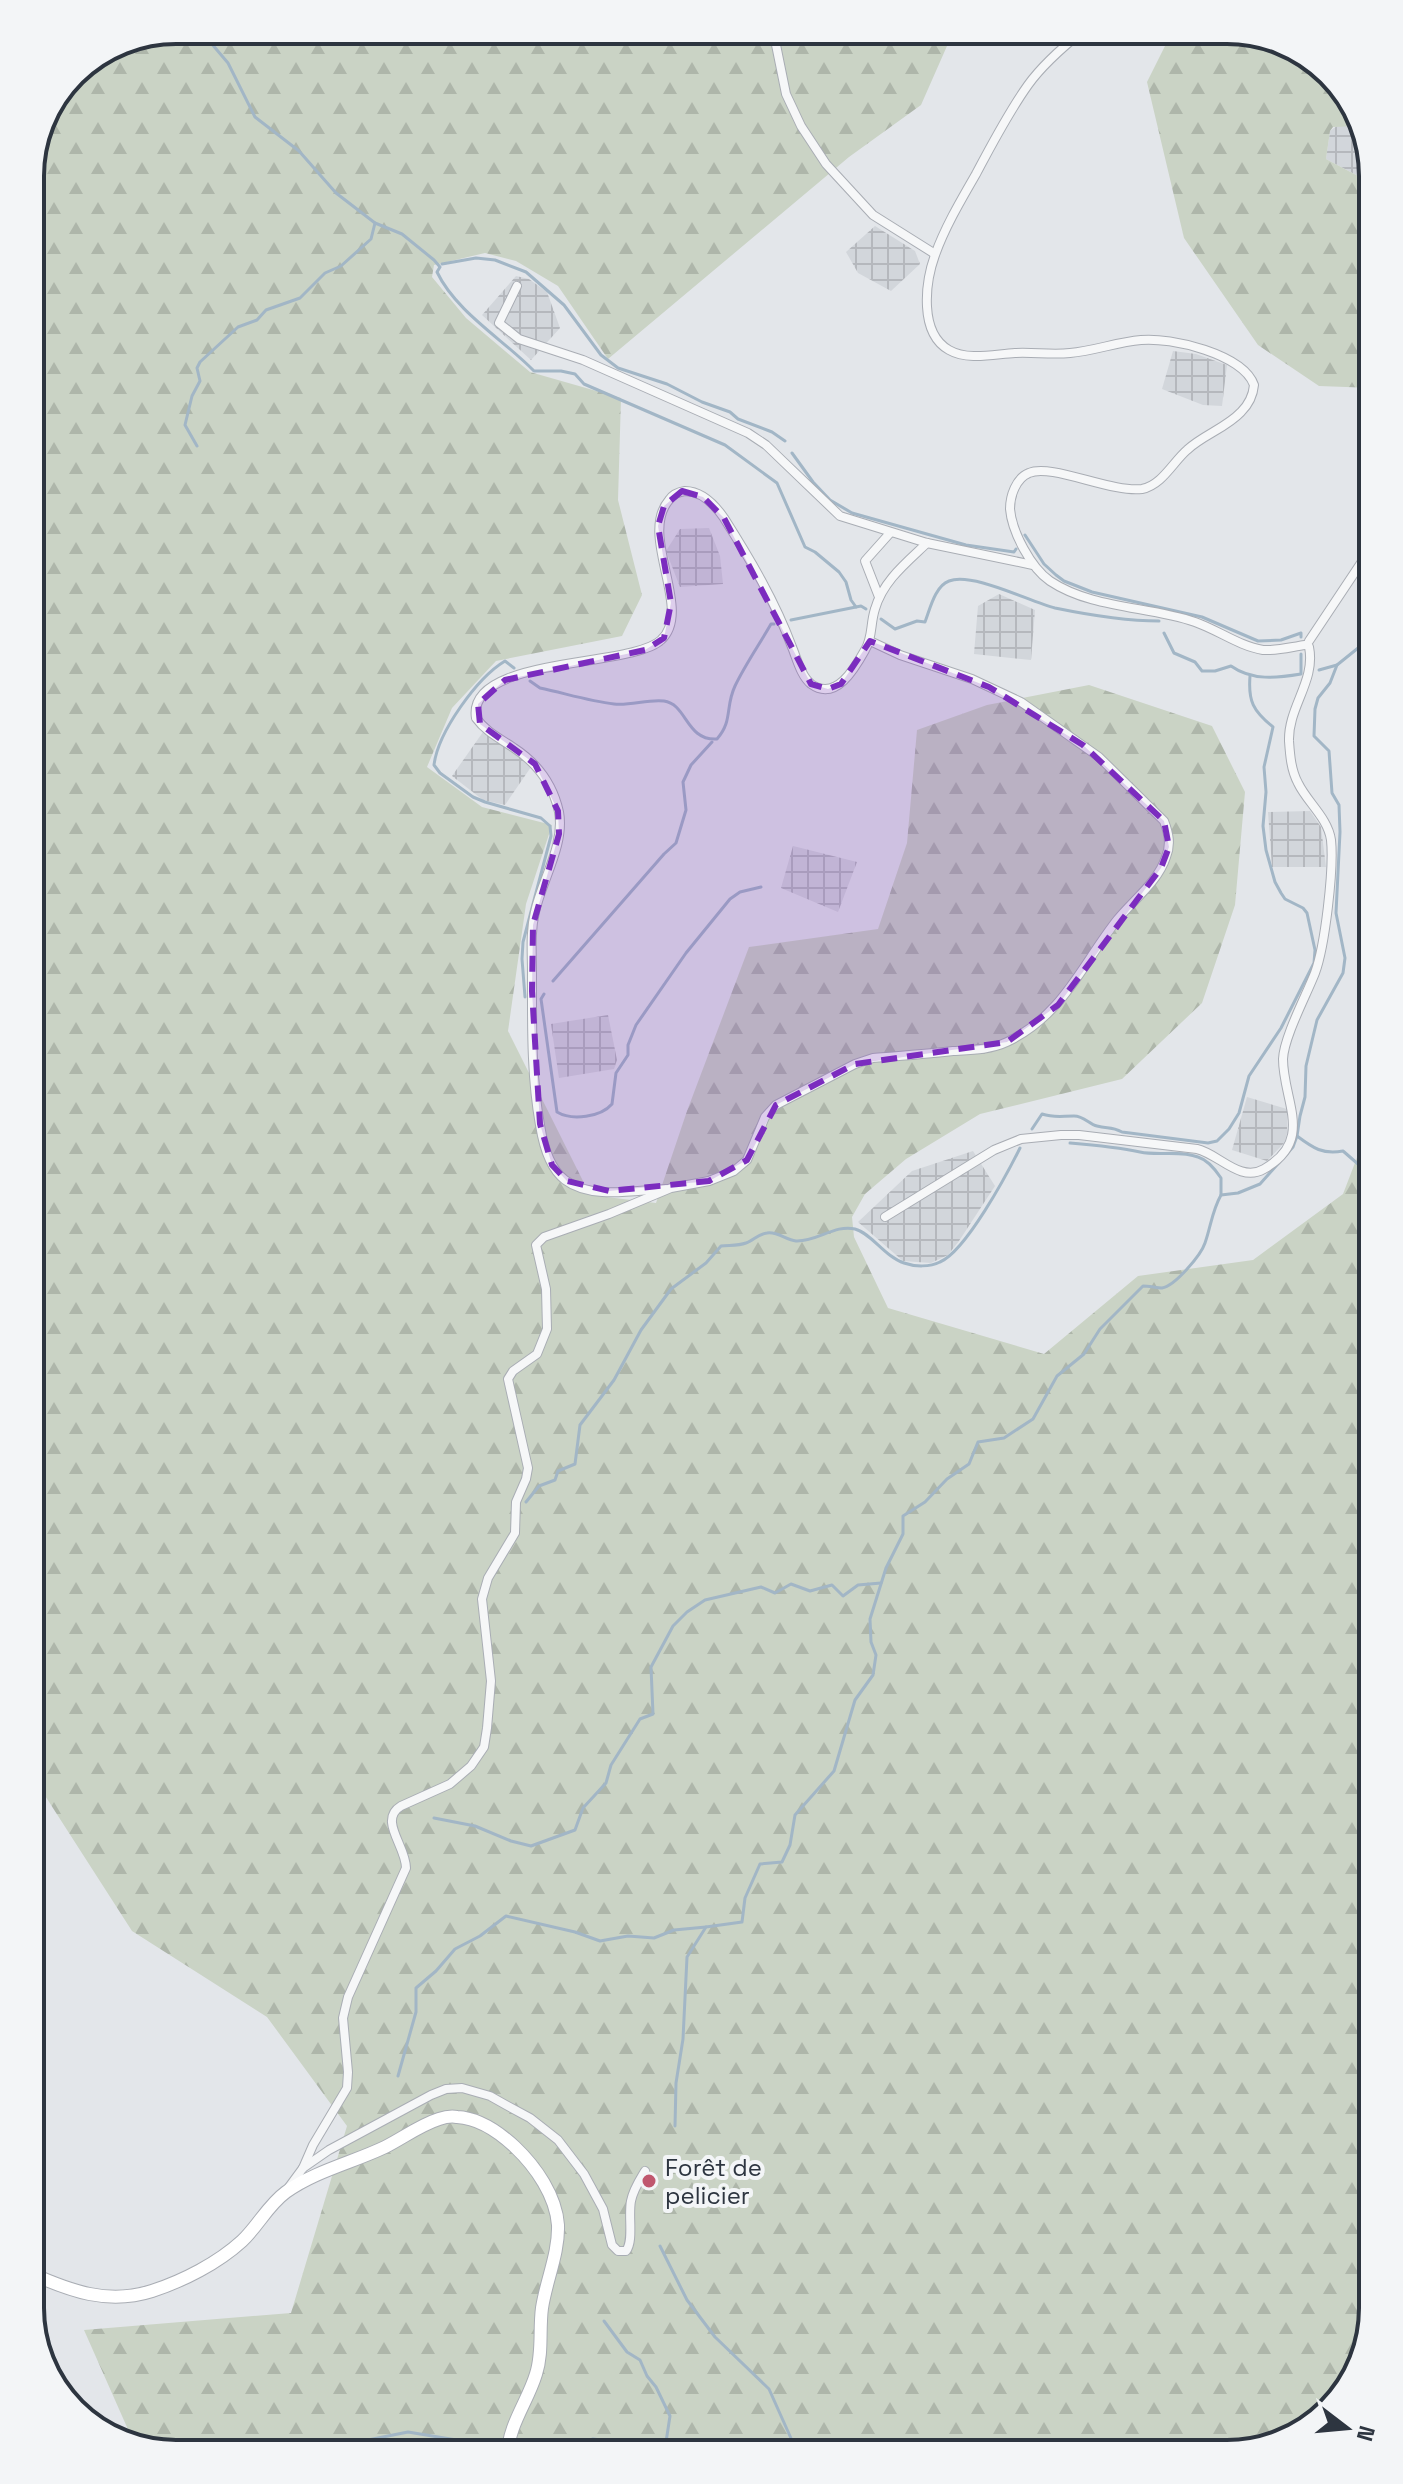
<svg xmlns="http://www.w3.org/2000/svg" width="1403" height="2484" font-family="'Space Grotesk',sans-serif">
	<defs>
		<pattern id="industrial-grid" width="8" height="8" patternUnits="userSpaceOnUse" patternTransform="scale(2)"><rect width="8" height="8" fill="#d2d6db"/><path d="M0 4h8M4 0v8" fill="none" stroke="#b5b8bd"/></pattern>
		<pattern id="forest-firs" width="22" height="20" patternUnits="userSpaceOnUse" patternTransform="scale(2)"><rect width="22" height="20" fill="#cad3c5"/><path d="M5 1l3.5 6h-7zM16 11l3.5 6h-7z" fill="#aeb6aa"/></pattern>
	</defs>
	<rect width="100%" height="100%" fill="#e3e6ea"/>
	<g fill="url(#industrial-grid)">
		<path d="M 1337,126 L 1361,126 L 1373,184 L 1326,159 L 1330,131 Z"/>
		<path d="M 875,226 L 915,251 L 920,264 L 891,291 L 858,273 L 846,252 Z"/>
		<path d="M 516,276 L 529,279 L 547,292 L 560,328 L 531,360 L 482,315 Z"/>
		<path d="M 1173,351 L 1196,354 L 1227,365 L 1222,406 L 1203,405 L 1162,389 Z"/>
		<path d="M 709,528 L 720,556 L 723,584 L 680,587 L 666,551 L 680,529 Z"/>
		<path d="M 999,594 L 1035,610 L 1031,660 L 974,654 L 978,606 Z"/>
		<path d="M 483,732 L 510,749 L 531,767 L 505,805 L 483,800 L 452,776 Z"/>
		<path d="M 1310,811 L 1321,827 L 1326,867 L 1272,867 L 1268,812 Z"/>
		<path d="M 793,846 L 857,862 L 838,912 L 781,888 Z"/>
		<path d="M 608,1015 L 617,1060 L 614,1069 L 559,1078 L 551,1024 Z"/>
		<path d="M 1247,1097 L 1287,1109 L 1287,1133 L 1285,1142 L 1267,1161 L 1232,1150 Z"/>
		<path d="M 973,1151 L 995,1186 L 959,1241 L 948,1255 L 931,1263 L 903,1261 L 858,1222 L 912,1171 Z"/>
	</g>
	<g fill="url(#forest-firs)">
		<path d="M 175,30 L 950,30 L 947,46 L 921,105 L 849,157 L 608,359 L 558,286 L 516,261 L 485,253 L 434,265 L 432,277 L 466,318 L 530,372 L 621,398 L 618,500 L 642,595 L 622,636 L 496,661 L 452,708 L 427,767 L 482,807 L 552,825 L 526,904 L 508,1031 L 590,1195 L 656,1203 L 687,1111 L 749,947 L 878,929 L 907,843 L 917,730 L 987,705 L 1089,685 L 1212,726 L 1245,792 L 1235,905 L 1202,1003 L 1122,1079 L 980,1114 L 906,1159 L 865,1194 L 852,1217 L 854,1237 L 888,1308 L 1044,1354 L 1138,1276 L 1253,1260 L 1343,1194 L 1373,1116 L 1373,2309 L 1349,2389 L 1291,2439 L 1227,2454 L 166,2454 L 134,2443 L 84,2330 L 291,2313 L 347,2126 L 267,2017 L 132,1931 L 42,1791 L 30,1734 L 30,166 L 73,72 L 120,41 Z"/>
		<path d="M 1173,30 L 1237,30 L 1309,55 L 1358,112 L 1361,126 L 1333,127 L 1330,131 L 1326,159 L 1373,184 L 1373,388 L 1319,386 L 1258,345 L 1184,238 L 1147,82 Z"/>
	</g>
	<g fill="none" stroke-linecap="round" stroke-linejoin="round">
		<g stroke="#a2b6c6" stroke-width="3">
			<path d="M 200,30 L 228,63 L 255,117 L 299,151 L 336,193 L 375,223 L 402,234 L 434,260 L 440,267 L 437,272 C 456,312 504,340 534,371 L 561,371 L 575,374 L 584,384 L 725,445 L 777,483 L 805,547 L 815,552 L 839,572 L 846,582 L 851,600 L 856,607"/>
			<path d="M 442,264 L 476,258 L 495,260 L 526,272 L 564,305 L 601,355 L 618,368 L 667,384 L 702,402 L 730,412 L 738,419 L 772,432 L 785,441"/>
			<path d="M 197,446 L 185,425 L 192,396 L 200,381 L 197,368 L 200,362 L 238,327 L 257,320 L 266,310 L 300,298 L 325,273 L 341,266 L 371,239 L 375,223"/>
			<path d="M 792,453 L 813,482 L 830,500 L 852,513 L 966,545 L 1014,552 L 1016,549"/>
			<path d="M 1025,535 L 1044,564 L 1056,575 L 1064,581 L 1092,592 L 1202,617 L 1258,641 L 1281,640 L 1301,633 L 1301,637"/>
			<path d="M 881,619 L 895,629 L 917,621 L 925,622 C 930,609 935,586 949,581 C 973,572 1030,602 1055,608 C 1089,615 1125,621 1159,621"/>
			<path d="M 791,620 L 861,606 L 866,609"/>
			<path d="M 1164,633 L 1174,653 L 1195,662 L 1202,671 L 1215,671 L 1231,666 C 1252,681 1277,678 1301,674 L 1301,654"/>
			<path d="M 514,668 L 505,661 C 477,678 438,732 434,765 L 440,773 L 473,797 L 485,802 L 541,818 L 550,826 L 551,836 L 523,942 L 522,959 L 525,997"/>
			<path d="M 1319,670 L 1337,665 L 1373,636"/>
			<path d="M 530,681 L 540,688 C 564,693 589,701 614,704 C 630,706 648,699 664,701 C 687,704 686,741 717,739 C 733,721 725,707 735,686 C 745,665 759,645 771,624 L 774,624"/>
			<path d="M 553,981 L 664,854 L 676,843 L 686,810 L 683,782 L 691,765 L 712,742"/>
			<path d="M 544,994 L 541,999 L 557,1112 C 572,1121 601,1117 612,1104 L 616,1073 L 628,1055 L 628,1045 L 636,1025 L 686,953 L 730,899 L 740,892 L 761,887"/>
			<path d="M 1032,1129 L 1042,1114 C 1054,1118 1061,1116 1074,1116 C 1084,1116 1089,1124 1097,1126 C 1108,1129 1111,1126 1122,1132 L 1208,1143 L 1217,1141 L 1229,1129 L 1239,1113 L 1249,1076 L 1281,1028 L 1314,963 L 1315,950 L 1307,913 L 1303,908 L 1285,899 L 1281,893 L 1275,882 L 1266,850 L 1263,826 L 1266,792 L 1264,767 L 1273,727 C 1253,711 1248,701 1250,676"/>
			<path d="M 1297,1136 C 1313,1148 1323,1155 1343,1151 L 1373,1177"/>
			<path d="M 1070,1143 C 1094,1145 1117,1147 1140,1152 C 1159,1156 1180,1150 1198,1157 C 1208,1160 1215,1169 1221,1178 L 1221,1195"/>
			<path d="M 526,1502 L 539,1486 L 555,1480 L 558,1471 L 575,1464 L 580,1425 L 614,1380 L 641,1330 L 671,1289 L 706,1263 L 721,1246 C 729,1245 738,1246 746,1243 C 753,1241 758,1234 767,1233 C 777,1231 786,1240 796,1241 C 817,1242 835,1224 855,1229 C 871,1233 885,1257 904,1263 C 915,1267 930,1267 940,1262 C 966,1251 1007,1174 1020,1148"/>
			<path d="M 434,1818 L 475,1826 L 511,1841 L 531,1846 L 575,1830 L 583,1808 L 606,1783 L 611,1765 L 640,1719 L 653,1714 L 651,1667 L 673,1626 L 687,1612 L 705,1600 L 761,1587 L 775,1593 L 791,1584 L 810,1591 L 832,1585 L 843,1596 L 858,1585 L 881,1583"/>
			<path d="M 398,2076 L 416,2012 L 416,1988 L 436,1971 L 455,1949 L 480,1936 L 506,1916 L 575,1932 L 600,1941 L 628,1936 L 654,1938 L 674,1930 L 706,1927"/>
			<path d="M 675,2126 L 676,2083 L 683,2039 L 687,1957 L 706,1927 L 742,1922 L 745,1898 L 760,1864 L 782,1862 L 790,1845 L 795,1815 L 834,1771 L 855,1700 L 873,1675 L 876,1655 L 871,1642 L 870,1619 L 886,1568 L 903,1534 L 903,1516 L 925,1502 L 947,1479 L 969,1464 L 978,1442 L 1004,1438 L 1033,1419 L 1057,1376 L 1084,1354 L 1100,1329 L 1143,1286 C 1149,1286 1157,1288 1162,1288 C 1175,1286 1201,1255 1205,1243 C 1211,1226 1212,1211 1221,1195 L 1238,1193 L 1260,1184 L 1293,1147 L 1297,1136 L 1300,1116 L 1305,1097 L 1306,1066 L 1317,1020 L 1343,973 L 1345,958 L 1336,913 L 1340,832 L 1339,805 L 1332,793 L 1329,751 L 1314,736 L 1315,709 L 1318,698 L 1330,683 L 1337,665"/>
			<path d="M 660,2246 L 687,2300 L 715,2337 L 769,2389 L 798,2454"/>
			<path d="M 604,2321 L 627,2352 L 640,2360 L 647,2376 L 656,2387 L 670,2416 L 666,2442 L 671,2454"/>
			<path d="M 353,2443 L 408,2432 L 499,2447"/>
			<path d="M 516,2451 L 553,2452 L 593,2439 L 625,2443 L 649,2454"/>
			<path d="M 1222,2454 L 1245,2441 L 1274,2442 L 1327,2408"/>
		</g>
		<defs>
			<g id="street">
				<path d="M 773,30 L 786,94 L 801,126 L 826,164 L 873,215 L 935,254"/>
				<path d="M 1084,30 C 1064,46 1043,64 1028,85 C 1008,113 992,144 976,174 C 961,200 945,227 935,255 C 925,283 919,333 949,350 C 968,361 995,354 1015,353 C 1033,352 1052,355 1070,353 C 1094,351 1117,342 1141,340 C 1171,337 1243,354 1254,385 C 1253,396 1249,404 1241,412 C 1226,428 1203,435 1187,450 C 1173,462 1162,485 1142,489 C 1111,493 1051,463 1029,473 C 1016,478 1010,496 1010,509 C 1012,532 1031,568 1050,581 C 1092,609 1149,606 1195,622 C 1218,630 1239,646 1263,650 C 1277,651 1291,647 1305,645"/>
				<path d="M 517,286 L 499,323 L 519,339 L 583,360 L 748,433 L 766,445 L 840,516 L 927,543 L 1033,565"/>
				<path d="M 879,597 L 865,561 L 890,533"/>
				<path d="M 1309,641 L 1373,545"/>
				<path d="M 666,1189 C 635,1190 592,1200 565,1180 C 549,1168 543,1144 540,1125 C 531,1076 532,1023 532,973 C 532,952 530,932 535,912 C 542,880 565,845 559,812 C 553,785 537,763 514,748 C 501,739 486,732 476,718 C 466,656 632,668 661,640 C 694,610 638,536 669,500 C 673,494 678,492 685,491 C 701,491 715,505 724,518 C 750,559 775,601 792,647 C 797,659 801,676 811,684 C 836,702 855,668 865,650 C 873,637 870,624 875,609 C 883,581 906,563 927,543"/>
				<path d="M 885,1217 L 994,1150 L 1021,1139 L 1061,1135 L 1079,1135 L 1197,1149 C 1219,1154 1240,1183 1264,1169 C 1315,1140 1283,1101 1283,1059 C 1284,1037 1306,996 1315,973 C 1325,946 1334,869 1331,840 C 1328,818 1307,802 1298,783 C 1291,770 1290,755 1289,741 C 1288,707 1316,681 1309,647"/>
				<path d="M 303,2168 L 313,2145 L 347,2088 L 348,2072 L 343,2018 L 348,1997 L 406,1868 C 406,1846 378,1820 401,1806 L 450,1784 L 471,1766 L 484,1747 L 487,1728 L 491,1681 L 482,1599 L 488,1578 L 515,1533 L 516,1502 L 526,1479 L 528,1468 L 508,1379 L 513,1371 L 537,1354 L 547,1329 L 546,1289 L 536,1245 L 544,1237 L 609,1214 L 671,1188 L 709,1181 L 734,1171 L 747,1160 L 765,1117 L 776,1105 L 855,1064 L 873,1058 C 899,1056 926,1054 953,1051 C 971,1050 990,1050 1007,1042 C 1063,1015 1081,966 1117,920 C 1133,900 1158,882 1166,857 C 1171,845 1169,834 1164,821 L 1099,757 L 1021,702 L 972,679 L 900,655 L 870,641"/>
				<path d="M 289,2187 L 303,2168 L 329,2150 L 431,2095 L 446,2089 L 462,2088 L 490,2096 L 506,2105 L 530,2118 L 558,2140 L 584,2174 L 603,2209 L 612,2245 L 618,2251 L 626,2251 C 634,2241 628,2216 631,2201 C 633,2190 639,2181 645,2171"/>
			</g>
			<path id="secondary" d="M 30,2273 C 70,2291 108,2305 152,2291 C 183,2281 218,2263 242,2241 C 258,2226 268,2205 286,2192 C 315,2171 354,2162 385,2147 C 403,2138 420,2125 439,2119 C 445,2117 451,2116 457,2117 C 479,2118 500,2133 515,2147 C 536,2167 556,2196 558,2225 C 559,2253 546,2281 542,2308 C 539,2330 543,2353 536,2374 C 528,2401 508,2426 508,2454"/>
		</defs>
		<use href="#street" stroke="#a9adb4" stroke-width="10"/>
		<use href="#secondary" stroke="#a9adb4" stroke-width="14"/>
		<use href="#street" stroke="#f6f7f8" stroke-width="8"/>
		<use href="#secondary" stroke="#fff" stroke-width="12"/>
	</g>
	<path fill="#7b2cbf" fill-opacity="0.2" stroke="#7b2cbf" stroke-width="6" stroke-dasharray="16 10" stroke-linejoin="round" d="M 682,491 L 703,497 L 724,518 L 811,684 L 828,689 L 841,684 L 870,641 L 989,687 L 1083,745 L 1164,821 L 1169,847 L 1161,868 L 1058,1005 L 1007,1042 L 855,1064 L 776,1105 L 747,1160 L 709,1181 L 609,1191 L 567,1181 L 552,1165 L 540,1124 L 532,991 L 533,925 L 559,834 L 558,811 L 535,764 L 480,724 L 478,704 L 505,680 L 645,650 L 664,638 L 671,603 L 658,526 L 664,506 Z"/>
	<circle fill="#c0576e" stroke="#f3f5f7" stroke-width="3" cx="649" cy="2181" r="8"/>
	<g text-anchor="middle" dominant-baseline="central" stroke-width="8" stroke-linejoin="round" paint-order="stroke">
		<g font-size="24" fill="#2d3540" stroke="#f3f5f7" text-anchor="start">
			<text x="665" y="2167">Forêt de<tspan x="665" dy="28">pelicier</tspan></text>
		</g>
	</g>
	<path d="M0 0H1403V2484H0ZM176 44H1227A132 132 0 0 1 1359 176V2308A132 132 0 0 1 1227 2440H176A132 132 0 0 1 44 2308V176A132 132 0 0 1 176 44Z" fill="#f3f5f7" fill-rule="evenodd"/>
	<path fill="none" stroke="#2d3540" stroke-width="4" d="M176 44H1227A132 132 0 0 1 1359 176V2308A132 132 0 0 1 1227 2440H176A132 132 0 0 1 44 2308V176A132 132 0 0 1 176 44Z"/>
	<g transform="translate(1347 2428) rotate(106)" stroke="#f3f5f7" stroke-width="6" paint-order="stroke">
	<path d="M0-6L14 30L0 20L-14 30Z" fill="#2d3540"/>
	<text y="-12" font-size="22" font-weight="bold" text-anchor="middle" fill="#2d3540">N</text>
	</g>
</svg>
